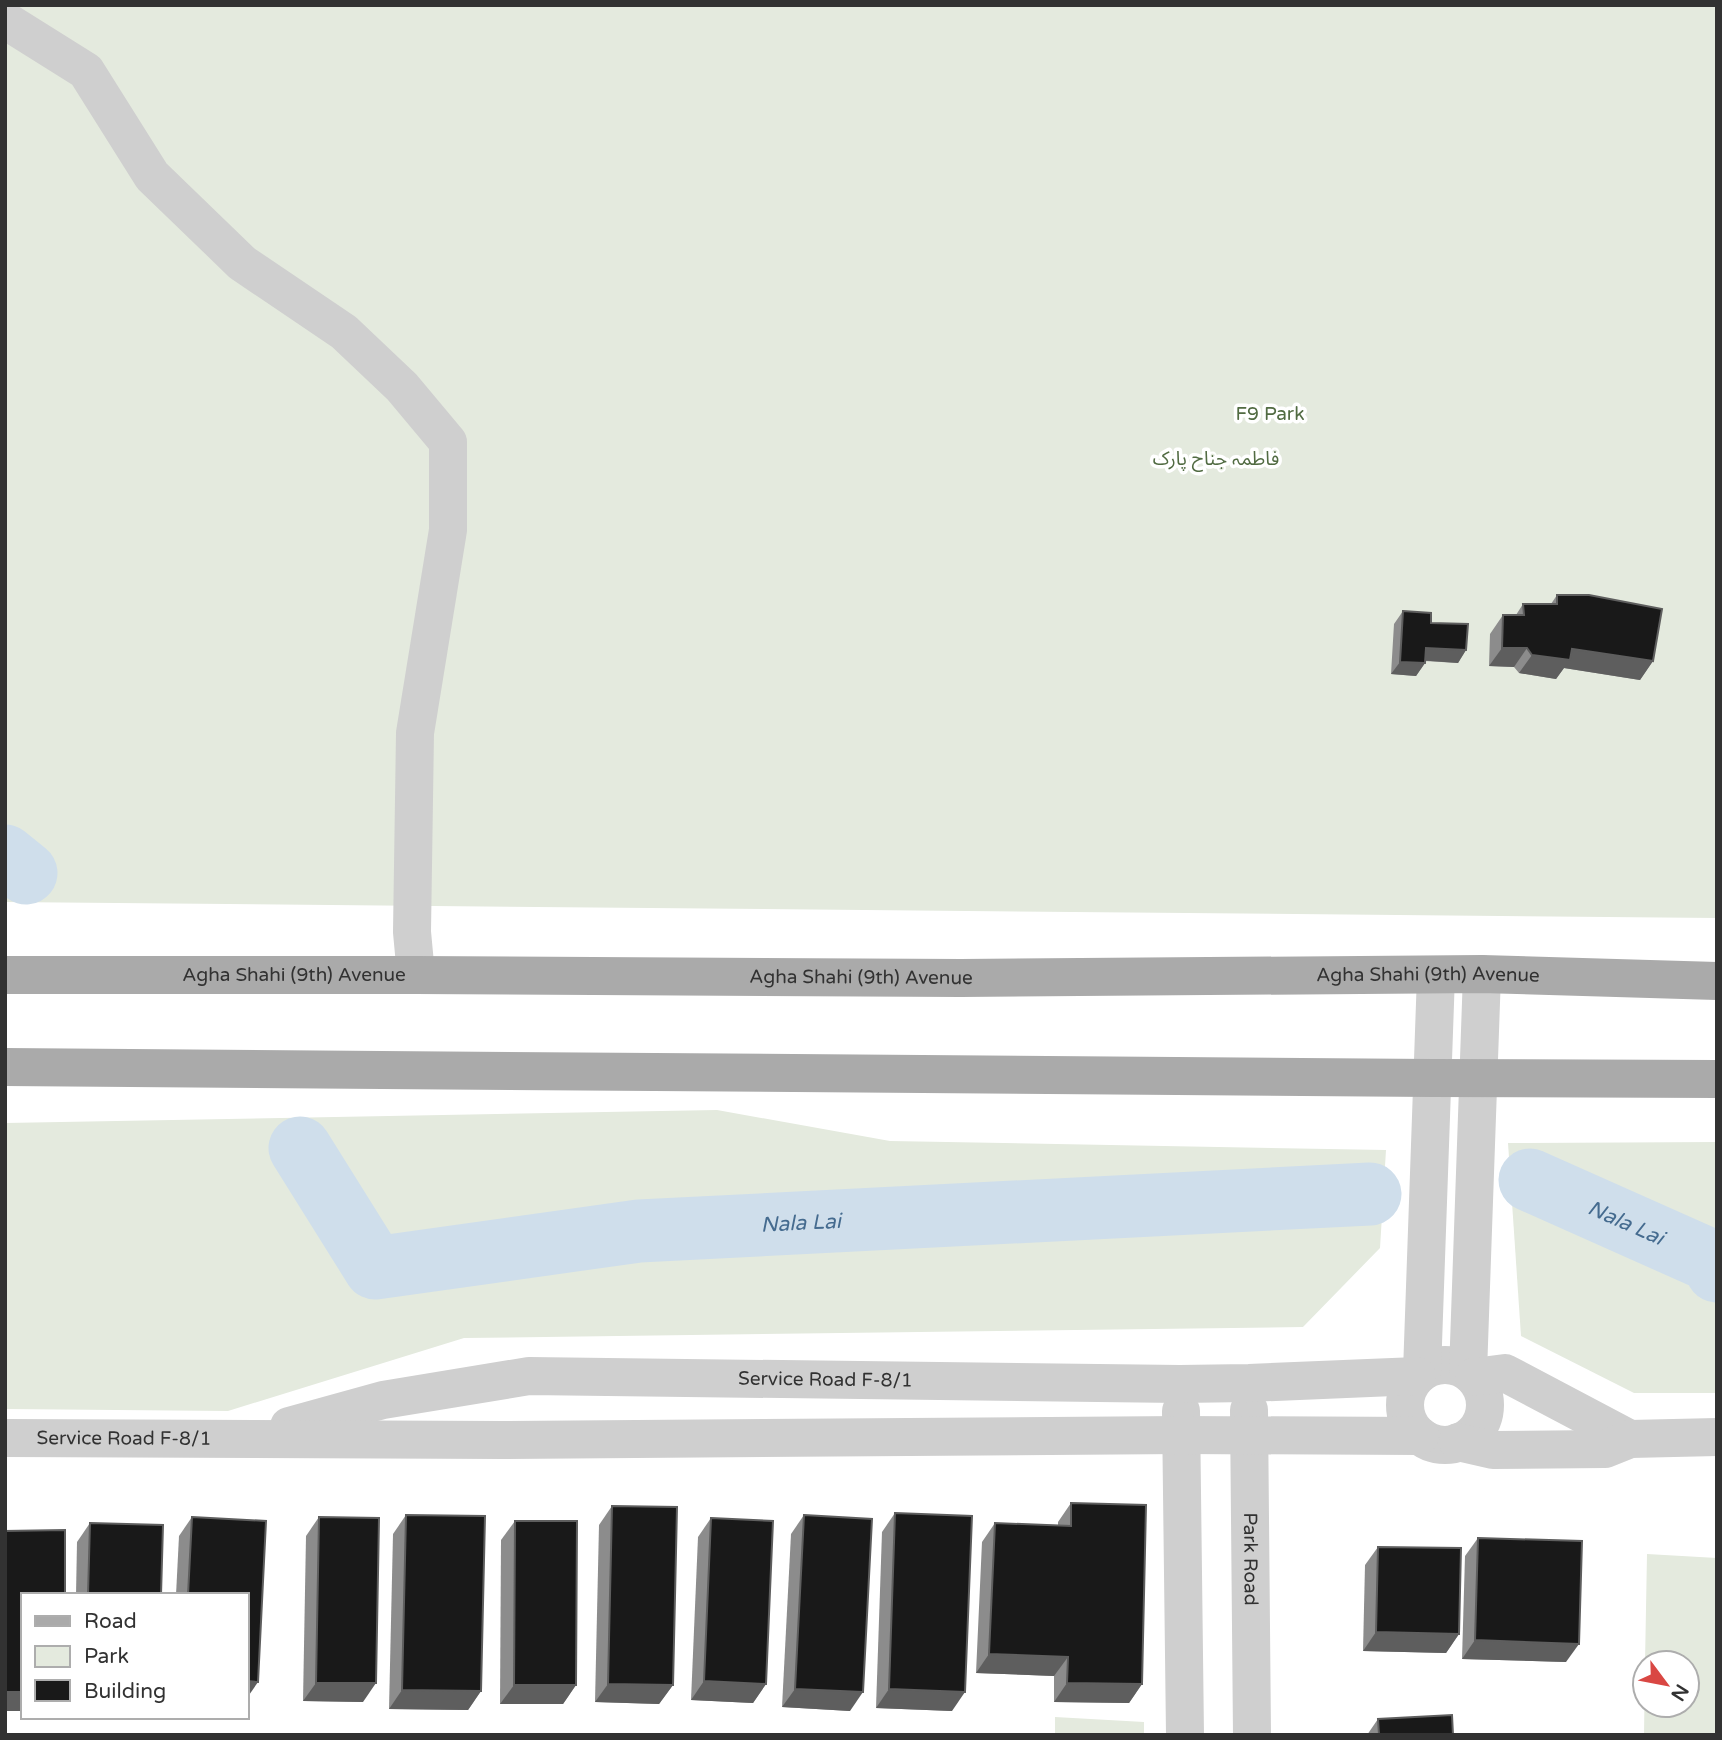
<svg xmlns="http://www.w3.org/2000/svg" width="1722" height="1740" font-family="'Varela Round','Noto Sans Arabic',sans-serif">
	<rect width="100%" height="100%" fill="#fff"/>
	<g fill="#e4eade">
		<path d="M 5,5 L 1717,5 L 1717,918 L 5,902 Z"/>
		<path d="M 717,1110 L 890,1141 L 1386,1150 L 1380,1248 L 1303,1327 L 464,1338 L 228,1411 L 5,1409 L 5,1123 Z"/>
		<path d="M 1717,1142 L 1717,1393 L 1634,1393 L 1521,1336 L 1508,1143 Z"/>
		<path d="M 1647,1554 L 1717,1558 L 1717,1735 L 1644,1735 L 1645,1663 L 1645,1705 L 1687,1705 L 1687,1663 L 1645,1663 Z"/>
		<path d="M 1055,1717 L 1144,1722 L 1144,1735 L 1055,1735 Z"/>
	</g>
	<g fill="none" stroke-linecap="round" stroke-linejoin="round">
		<g stroke="#cfdeeb" stroke-width="63">
			<path d="M 5,856 L 26,873"/>
			<path id="s1" d="M 300,1148 L 375,1268 L 639,1231 L 1370,1194"/>
			<path id="s2" d="M 1530,1180 L 1714,1262 L 1717,1271"/>
		</g>
		<g stroke="#cfcfcf" stroke-width="38">
			<path d="M 5,22 L 11,24 L 86,71 L 152,176 L 242,263 L 344,332 L 402,387 L 448,442 L 448,530 L 415,733 L 412,932 L 416,975"/>
			<circle cx="1445" cy="1405" r="40"/>
			<path d="M 1422,1372 L 1436,975"/>
			<path d="M 1468,1372 L 1482,974"/>
			<path d="M 1474,1377 L 1505,1373 L 1630,1439"/>
			<path id="s3" d="M 1249,1410 L 1252,1735"/>
			<path d="M 1181,1411 L 1185,1735"/>
			<path id="s4" d="M 289,1426 L 383,1400 L 529,1376 L 1180,1384 L 1249,1383 L 1417,1376"/>
			<path id="s5" d="M 5,1438 L 503,1440 L 1182,1435 L 1420,1436"/>
			<path d="M 1458,1442 L 1493,1450 L 1605,1449 L 1630,1439 L 1717,1437"/>
		</g>
		<g stroke="#aaa" stroke-width="38">
			<path id="s6" d="M 5,975 L 416,975 L 961,978 L 1482,974 L 1717,981"/>
			<path d="M 5,1067 L 1431,1078 L 1717,1079"/>
		</g>
	</g>
	<g fill="#8c8c8c">
		<path d="M 1557,595 L 1653,661 L 1640,680 L 1564,668 L 1556,679 L 1519,673 L 1514,667 L 1489,666 L 1490,634 L 1503,615 L 1516,615 L 1523,604 L 1551,604 Z"/>
		<path d="M 1403,611 L 1431,623 L 1466,650 L 1458,663 L 1425,661 L 1425,663 L 1416,676 L 1391,674 L 1394,624 Z"/>
		<path d="M 1071,1503 L 1142,1684 L 1129,1703 L 1054,1702 L 1054,1676 L 976,1673 L 982,1542 L 995,1523 L 1058,1525 L 1058,1522 Z"/>
		<path d="M 612,1506 L 673,1685 L 659,1704 L 595,1702 L 599,1525 Z"/>
		<path d="M 895,1513 L 952,1711 L 876,1708 L 882,1532 Z"/>
		<path d="M 406,1515 L 481,1691 L 468,1710 L 389,1709 L 393,1534 Z"/>
		<path d="M 804,1515 L 850,1711 L 782,1707 L 791,1534 Z"/>
		<path d="M 192,1517 L 247,1595 L 176,1595 L 179,1536 Z"/>
		<path d="M 319,1517 L 363,1702 L 303,1701 L 306,1536 Z"/>
		<path d="M 711,1518 L 766,1684 L 753,1703 L 691,1700 L 698,1537 Z"/>
		<path d="M 515,1521 L 576,1685 L 563,1704 L 500,1704 L 501,1540 Z"/>
		<path d="M 90,1523 L 161,1595 L 76,1595 L 77,1542 Z"/>
		<path d="M 1478,1538 L 1566,1662 L 1462,1659 L 1465,1556 Z"/>
		<path d="M 1378,1547 L 1459,1634 L 1446,1653 L 1363,1651 L 1365,1565 Z"/>
		<path d="M 1378,1719 L 1453,1735 L 1367,1735 Z"/>
	</g>
	<g fill="#5e5e5e">
		<path d="M 1426,648 L 1466,650 L 1458,663 L 1417,660 Z"/>
		<path d="M 1502,648 L 1527,648 L 1514,667 L 1489,666 Z"/>
		<path d="M 1572,649 L 1653,661 L 1640,680 L 1564,668 L 1556,679 L 1519,673 L 1532,655 Z"/>
		<path d="M 1400,662 L 1425,663 L 1416,676 L 1391,674 Z"/>
		<path d="M 1376,1632 L 1459,1634 L 1446,1653 L 1363,1651 Z"/>
		<path d="M 1475,1640 L 1579,1644 L 1566,1662 L 1462,1659 Z"/>
		<path d="M 989,1654 L 1068,1657 L 1054,1676 L 976,1673 Z"/>
		<path d="M 247,1681 L 258,1682 L 247,1698 Z"/>
		<path d="M 704,1681 L 766,1684 L 753,1703 L 691,1700 Z"/>
		<path d="M 316,1683 L 376,1683 L 363,1702 L 303,1701 Z"/>
		<path d="M 1067,1683 L 1142,1684 L 1129,1703 L 1054,1702 Z"/>
		<path d="M 608,1684 L 673,1685 L 659,1704 L 595,1702 Z"/>
		<path d="M 514,1685 L 576,1685 L 563,1704 L 500,1704 Z"/>
		<path d="M 795,1689 L 863,1692 L 850,1711 L 782,1707 Z"/>
		<path d="M 889,1689 L 965,1692 L 952,1711 L 876,1708 Z"/>
		<path d="M 402,1690 L 481,1691 L 468,1710 L 389,1709 Z"/>
		<rect x="5" y="1692" width="18" height="19"/>
	</g>
	<g fill="#191919" stroke="#5e5e5e" stroke-width="2">
		<path d="M 1557,595 L 1589,595 L 1662,609 L 1653,661 L 1572,649 L 1570,660 L 1532,655 L 1527,648 L 1502,648 L 1503,615 L 1524,615 L 1523,604 L 1557,604 Z"/>
		<path d="M 1403,611 L 1431,613 L 1431,623 L 1468,624 L 1466,650 L 1426,648 L 1425,663 L 1400,662 Z"/>
		<path d="M 1071,1503 L 1146,1505 L 1142,1684 L 1067,1683 L 1068,1657 L 989,1654 L 995,1523 L 1071,1526 Z"/>
		<path d="M 612,1506 L 677,1507 L 673,1685 L 608,1684 Z"/>
		<path d="M 895,1513 L 972,1516 L 965,1692 L 889,1689 Z"/>
		<path d="M 406,1515 L 485,1516 L 481,1691 L 402,1690 Z"/>
		<path d="M 804,1515 L 872,1519 L 863,1692 L 795,1689 Z"/>
		<path d="M 192,1517 L 266,1521 L 258,1682 L 247,1681 L 247,1595 L 188,1595 Z"/>
		<path d="M 319,1517 L 379,1518 L 376,1683 L 316,1683 Z"/>
		<path d="M 711,1518 L 773,1521 L 766,1684 L 704,1681 Z"/>
		<path d="M 515,1521 L 577,1521 L 576,1685 L 514,1685 Z"/>
		<path d="M 90,1523 L 163,1525 L 161,1595 L 88,1595 Z"/>
		<path d="M 65,1530 L 65,1595 L 23,1595 L 23,1692 L 5,1692 L 5,1531 Z"/>
		<path d="M 1478,1538 L 1582,1541 L 1579,1644 L 1475,1640 Z"/>
		<path d="M 1378,1547 L 1461,1548 L 1459,1634 L 1376,1632 Z"/>
		<path d="M 1452,1715 L 1453,1735 L 1379,1735 L 1378,1719 Z"/>
	</g>
	<g text-anchor="middle" dominant-baseline="central" stroke-width="7" stroke-linejoin="round" paint-order="stroke">
		<g font-size="19" fill="#516b42" stroke="#fff">
			<text x="1270" y="414">F9 Park</text>
			<text x="1216" y="459">فاطمہ جناح پارک</text>
		</g>
		<g font-size="19" fill="#323232" stroke="#fff">
			<text stroke="none"><textPath href="#s6" startOffset="289">Agha Shahi (9th) Avenue</textPath></text>
			<text stroke="none"><textPath href="#s6" startOffset="1423">Agha Shahi (9th) Avenue</textPath></text>
			<text stroke="none"><textPath href="#s6" startOffset="856">Agha Shahi (9th) Avenue</textPath></text>
			<text stroke="none"><textPath href="#s4" startOffset="542">Service Road F-8/1</textPath></text>
			<text stroke="none"><textPath href="#s5" startOffset="119">Service Road F-8/1</textPath></text>
			<text stroke="none"><textPath href="#s3" startOffset="149">Park Road</textPath></text>
		</g>
		<g font-size="21" font-style="italic" fill="#456b8f" stroke="#fff">
			<text stroke="none"><textPath href="#s1" startOffset="570">Nala Lai</textPath></text>
			<text stroke="none"><textPath href="#s2" startOffset="105">Nala Lai</textPath></text>
		</g>
	</g>
	<rect width="1722" height="1740" fill="none" stroke="#323232" stroke-width="14"/>
	<rect x="21" y="1593" width="228" height="126" fill="#ffffff" stroke="#adadad" stroke-width="2"/>
	<rect x="35" y="1616" width="35" height="10" fill="#aaaaaa" stroke="#adadad" stroke-width="2"/>
	<text x="84" y="1628" font-size="21" fill="#323232">Road</text>
	<rect x="35" y="1646" width="35" height="21" fill="#e4eade" stroke="#adadad" stroke-width="2"/>
	<text x="84" y="1663" font-size="21" fill="#323232">Park</text>
	<rect x="35" y="1680" width="35" height="21" fill="#191919" stroke="#adadad" stroke-width="2"/>
	<text x="84" y="1698" font-size="21" fill="#323232">Building</text>
	<g transform="translate(1666 1684) rotate(122)"><circle r="33" fill="#ffffff" stroke="#adadad" stroke-width="2"/>
	<path d="M0-5L12 26L0 18L-12 26Z" fill="#d94743"/>
	<text y="-10" font-size="19" font-weight="bold" text-anchor="middle" fill="#323232">N</text>
	</g>
</svg>
